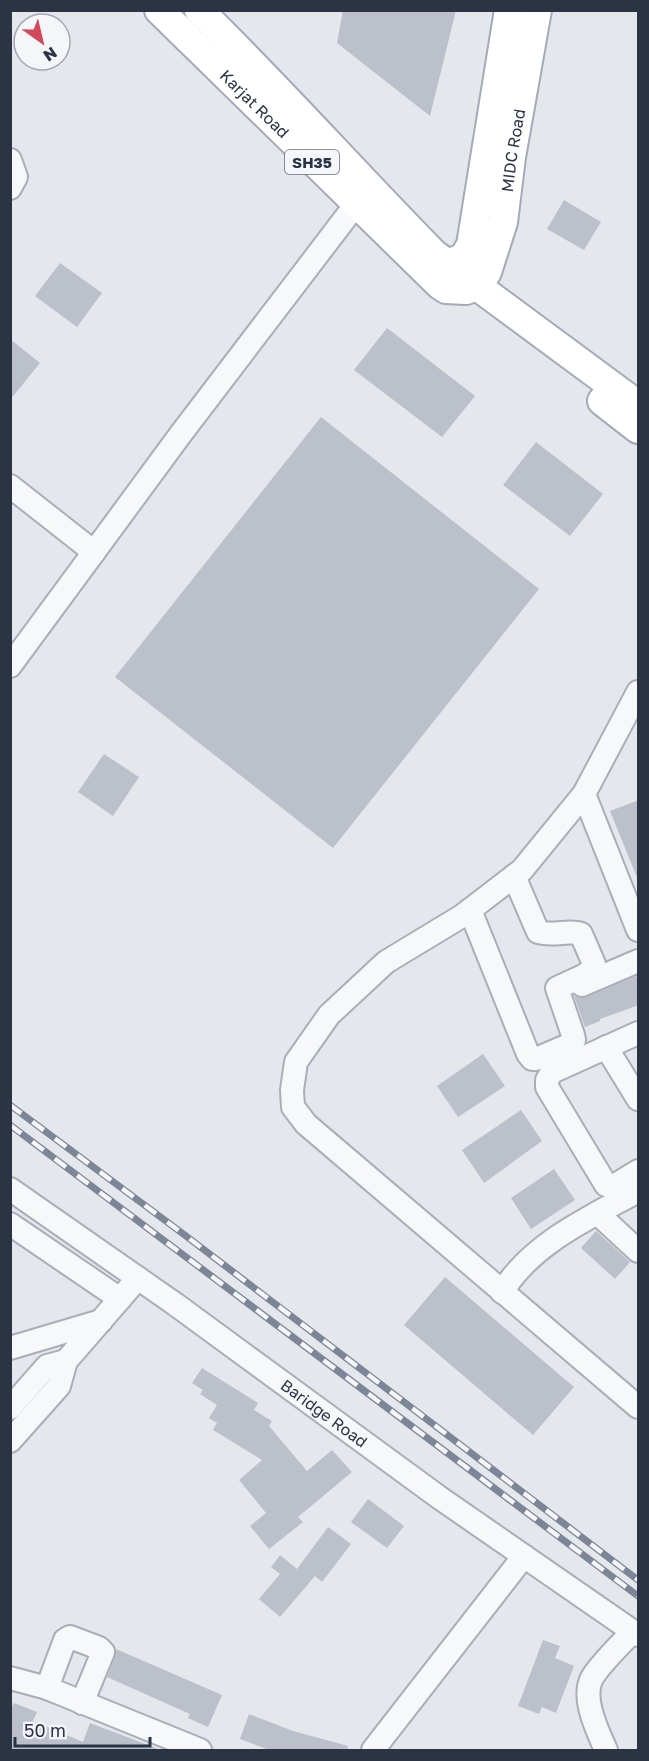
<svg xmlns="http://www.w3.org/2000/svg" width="649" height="1761" font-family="'Golos Text',sans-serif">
	<rect width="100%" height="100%" fill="#e4e7ec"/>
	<g fill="#bbc0ca">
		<path d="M 343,10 L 456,10 L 430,116 L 337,43 Z"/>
		<path d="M 564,200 L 601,222 L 584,250 L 547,229 Z"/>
		<path d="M 60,263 L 102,293 L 77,327 L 35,296 Z"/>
		<path d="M 387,328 L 475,396 L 442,437 L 354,370 Z"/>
		<path d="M 10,339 L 40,363 L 10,400 Z"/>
		<path d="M 321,417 L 539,589 L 333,848 L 115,677 Z"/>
		<path d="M 536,442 L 603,494 L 570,536 L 503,485 Z"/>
		<path d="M 104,754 L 139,777 L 113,816 L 78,792 Z"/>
		<path d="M 639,800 L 639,880 L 638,880 L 610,811 Z"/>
		<path d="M 639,975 L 639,1005 L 600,1019 L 600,1021 L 585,1027 L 574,996 L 580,998 L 587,997 Z"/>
		<path d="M 483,1054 L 505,1086 L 458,1117 L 437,1086 Z"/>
		<path d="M 521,1110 L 542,1141 L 484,1183 L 462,1150 Z"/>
		<path d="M 554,1169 L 575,1200 L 531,1229 L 511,1198 Z"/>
		<path d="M 596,1231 L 630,1262 L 615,1279 L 581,1248 Z"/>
		<path d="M 445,1277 L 574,1387 L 533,1435 L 404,1325 Z"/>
		<path d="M 202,1368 L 258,1403 L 254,1410 L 272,1421 L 269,1426 L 307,1471 L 332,1450 L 352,1472 L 298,1517 L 303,1522 L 269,1549 L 250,1526 L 266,1513 L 239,1480 L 262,1460 L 213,1430 L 217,1423 L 209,1418 L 217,1405 L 200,1394 L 203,1390 L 192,1383 Z"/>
		<path d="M 368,1499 L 404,1526 L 387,1548 L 351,1522 Z"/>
		<path d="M 328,1527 L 351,1544 L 322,1582 L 315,1576 L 280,1617 L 259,1599 L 280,1574 L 271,1567 L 280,1555 L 297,1569 Z"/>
		<path d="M 543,1640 L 560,1646 L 555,1658 L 574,1666 L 556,1713 L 542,1707 L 539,1714 L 518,1706 Z"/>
		<path d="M 116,1649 L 222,1695 L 208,1727 L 188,1718 L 190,1714 L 107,1677 L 115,1657 Z"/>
		<path d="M 14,1703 L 37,1712 L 33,1721 L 83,1742 L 90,1723 L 156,1748 L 155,1750 L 10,1750 L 10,1710 Z"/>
		<path d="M 249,1714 L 293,1731 L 348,1746 L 347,1750 L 269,1750 L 240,1739 Z"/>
	</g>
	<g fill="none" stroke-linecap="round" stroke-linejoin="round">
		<defs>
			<g id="minor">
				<path d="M 10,160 L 16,177 L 10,188"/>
				<path d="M 10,486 L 94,552 L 180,435 L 366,191"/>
				<path d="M 10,666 L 94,552"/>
				<path d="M 638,692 L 584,794 L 522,870 L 462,916 L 386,962 L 329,1015 L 296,1062 L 292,1090 L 293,1107 L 306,1124 L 638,1407"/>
				<path d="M 584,794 L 638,930"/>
				<path d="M 470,910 L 528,1054 L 532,1059 L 536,1059 L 571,1044 L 574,1040 L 573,1035 L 557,988 L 583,976 L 593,970 L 594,964 L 581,934 C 568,929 555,937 538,932 L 514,876"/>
				<path d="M 582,985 L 638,961"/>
				<path d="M 638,1033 L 552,1072 L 547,1080 L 547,1087 L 606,1185 L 612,1187 L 638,1171"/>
				<path d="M 606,1047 L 638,1099"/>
				<path id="s1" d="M 10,1189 L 175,1304 L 440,1498 L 638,1635"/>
				<path d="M 597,1213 L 638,1251"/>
				<path d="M 10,1224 L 120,1299"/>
				<path d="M 502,1292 C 532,1243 589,1218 638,1191"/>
				<path d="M 10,1348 L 101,1321"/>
				<path d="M 10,1408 L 47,1366 L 66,1361"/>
				<path d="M 10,1441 L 59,1386 L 66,1361 L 138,1278"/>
				<path d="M 10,1678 L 47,1688 L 200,1750"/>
				<path d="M 47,1688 L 65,1640 L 70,1637 L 99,1648 L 103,1652 L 82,1703"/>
				<path d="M 373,1750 L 524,1556"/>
				<path d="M 606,1750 C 598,1732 581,1698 592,1678 C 599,1665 622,1643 633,1631"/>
			</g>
			<g id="major">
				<path id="s2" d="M 159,10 L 440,285 L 446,289 L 466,290 L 477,286 L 487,272 L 503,222 L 511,157 L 537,10"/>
				<path d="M 199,10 C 280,89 355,174 434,254 L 445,262 L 453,262 L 477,286 L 638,405"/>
				<path d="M 453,262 L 464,257 L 471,245 L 509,10"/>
				<path d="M 602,401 L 638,429"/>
			</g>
		</defs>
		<use href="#minor" stroke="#a9aeb7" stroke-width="26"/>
		<use href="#major" stroke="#a3abb8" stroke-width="32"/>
		<use href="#minor" stroke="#f7f8fa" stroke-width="22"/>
		<use href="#major" stroke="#fff" stroke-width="28"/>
		<defs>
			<g id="rail">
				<path d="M 10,1105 L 182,1233 L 638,1580"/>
				<path d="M 10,1125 L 638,1596"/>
			</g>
		</defs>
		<use href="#rail" stroke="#7d8696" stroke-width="7"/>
		<use href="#rail" stroke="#f4f6f9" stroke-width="4.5" stroke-dasharray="14" stroke-linecap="butt"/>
	</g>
	<g text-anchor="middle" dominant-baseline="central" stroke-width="4.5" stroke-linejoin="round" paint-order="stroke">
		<rect fill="#f4f6f9" stroke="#676e7b" stroke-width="1.5" x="285" y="150" width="54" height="24" rx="4.5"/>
		<g font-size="15" font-weight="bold" fill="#2b3445">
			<text x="312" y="162">SH35</text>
		</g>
		<g font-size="16" fill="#2b3445" stroke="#f4f6f9">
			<text stroke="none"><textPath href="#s2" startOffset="134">Karjat Road</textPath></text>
			<text stroke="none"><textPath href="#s2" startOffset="574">MIDC Road</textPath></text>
			<text stroke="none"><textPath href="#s1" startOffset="386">Baridge Road</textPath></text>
		</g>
	</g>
	<rect width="649" height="1761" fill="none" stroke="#2b3445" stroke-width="24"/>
	<g transform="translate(42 42) rotate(146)"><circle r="28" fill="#f4f6f9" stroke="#a4a8b1" stroke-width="1.5"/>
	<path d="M0-4.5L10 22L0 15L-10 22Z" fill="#d1495b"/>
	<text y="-9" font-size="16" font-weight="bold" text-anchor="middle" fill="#2b3445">N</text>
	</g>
	<path d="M15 1737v9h135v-9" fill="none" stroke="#2b3445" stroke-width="3"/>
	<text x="24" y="1737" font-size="18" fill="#2b3445" stroke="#f4f6f9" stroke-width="4.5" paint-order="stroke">50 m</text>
</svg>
